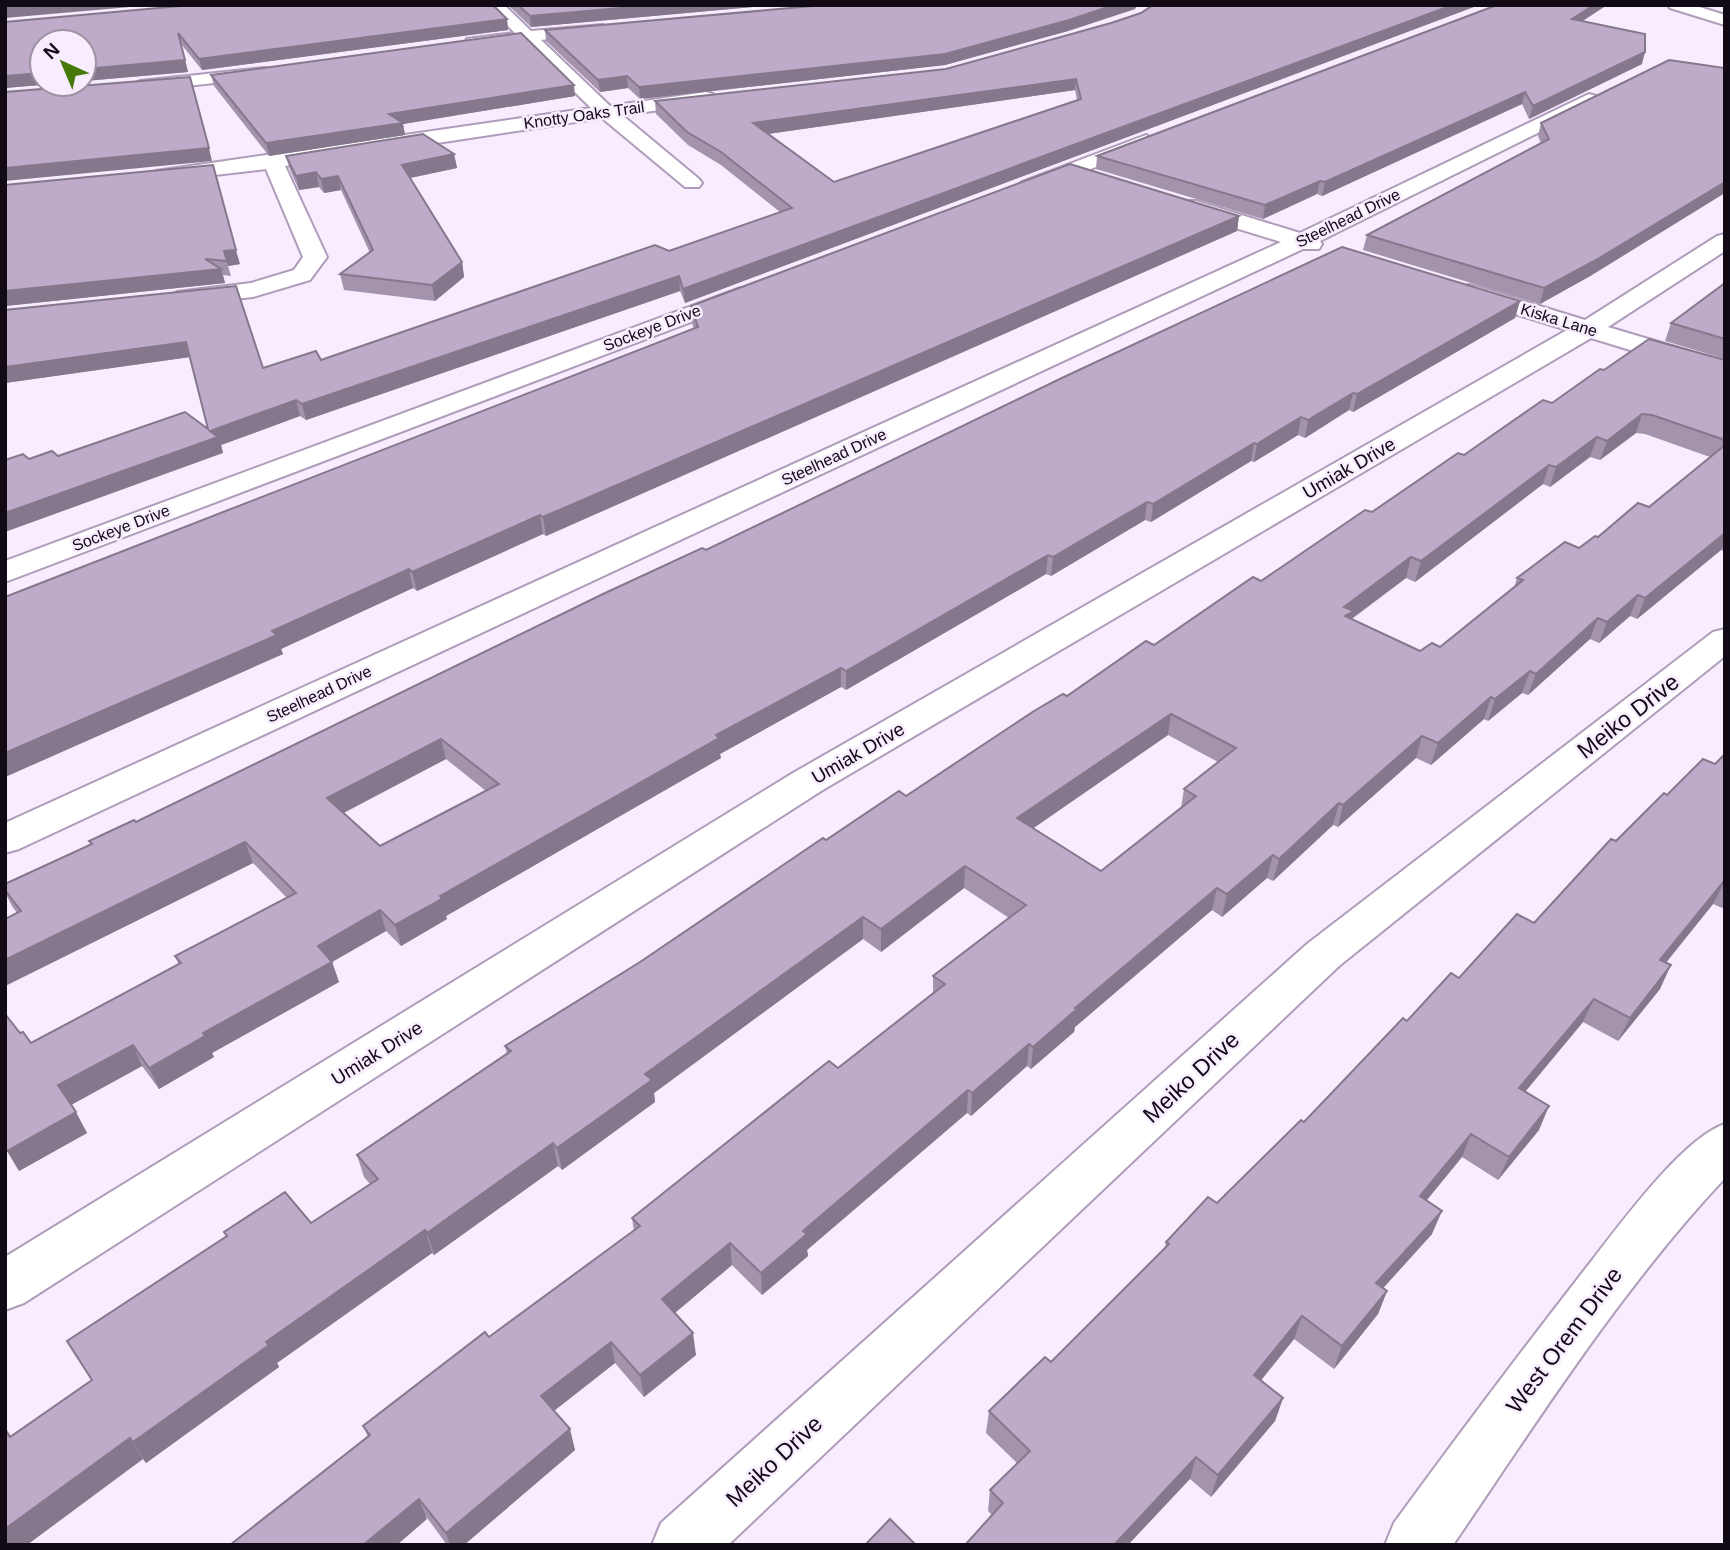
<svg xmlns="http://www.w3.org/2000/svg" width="1730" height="1550" font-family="Helvetica,sans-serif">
	<rect width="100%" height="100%" fill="#f8ecff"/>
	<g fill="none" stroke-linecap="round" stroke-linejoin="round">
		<defs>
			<g id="minor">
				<path d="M 487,5 L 504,5 L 531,31 L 603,25 L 605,28 L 597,33 L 541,40 L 610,106 L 706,92 L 713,94 L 715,98 L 706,104 L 622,115 L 699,179 L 702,183 L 699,187 L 685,187 L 602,118 L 285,166 L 327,257 L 310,280 L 253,297 L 186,304 L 177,302 L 174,297 L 177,292 L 251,283 L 294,270 L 303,257 L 266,169 L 163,181 L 156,179 L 153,175 L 156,171 L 591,108 L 524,42 L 467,47 L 465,43 L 467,39 L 515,33 Z"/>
				<path d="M 264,68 L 270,69 L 273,73 L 270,77 L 140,91 L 131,86 L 140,81 Z"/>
				<path d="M 1589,94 L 1596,96 L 1598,100 L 1596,104 L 1320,241 L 1322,244 L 1319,249 L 1303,249 L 19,849 L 5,853 L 5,823 L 1281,242 L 1180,211 L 1177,206 L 1180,201 L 1196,201 L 1300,233 Z"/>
				<path d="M 1146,135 L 1156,141 L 1153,145 L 1036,190 L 1022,190 L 1018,186 L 1022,182 Z"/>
				<path d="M 1725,234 L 1725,251 L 1608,327 L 1725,362 L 1725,379 L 1591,338 L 821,791 L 24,1303 L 5,1310 L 5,1257 L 793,773 L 1567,330 L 1460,297 L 1457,292 L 1460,287 L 1469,285 L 1478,287 L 1585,320 L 1717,236 Z"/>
				<path d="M 740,288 L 749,290 L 752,295 L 749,300 L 5,582 L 5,561 Z"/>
				<path d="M 1725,629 L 1725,656 L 1339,966 L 728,1545 L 652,1545 L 661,1523 L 1307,944 L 1713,632 Z"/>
			</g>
			<g id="major">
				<path d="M 1668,5 L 1693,5 L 1725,15 L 1725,25 L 1670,8 Z"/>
				<path d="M 1725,1124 L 1725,1178 C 1621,1289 1538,1420 1453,1545 L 1385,1545 L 1394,1523 C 1459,1434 1525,1346 1593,1259 C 1621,1223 1683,1138 1725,1124 Z"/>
			</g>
		</defs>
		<use href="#minor" stroke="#af9cba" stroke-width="4"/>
		<use href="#major" stroke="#af9cba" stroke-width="4"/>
		<use href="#minor" fill="#fff" fill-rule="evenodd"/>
		<use href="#major" fill="#fff" fill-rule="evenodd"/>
	</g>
	<g fill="#a393ad" fill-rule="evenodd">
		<path d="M 508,5 L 774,5 L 531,27 Z"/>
		<path d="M 824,5 L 1137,5 L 1135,9 L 1068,31 L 945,65 L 640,99 L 628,88 L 600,92 L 546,41 L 545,30 Z"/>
		<path d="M 1153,5 L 1479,5 L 685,303 L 680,291 L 306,420 L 300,416 L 221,445 L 223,453 L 29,459 L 58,456 L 208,429 L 190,357 L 5,383 L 5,310 L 263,368 L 321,360 L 669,251 L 780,212 L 721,165 L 688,145 L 656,114 L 655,101 L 946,69 L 1111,23 L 1141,13 ZM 1075,90 L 1077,100 L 834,182 L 768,134 Z"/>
		<path d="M 1497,5 L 1607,5 L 1582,21 L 1642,64 L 1529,119 L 1522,104 L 1322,196 L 1317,194 L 1263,219 L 1096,169 L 1097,156 Z"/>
		<path d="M 507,19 L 508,30 L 202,70 L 181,44 L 188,72 L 5,88 L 5,22 Z"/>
		<path d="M 1669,60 L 1592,275 L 1540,304 L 1363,250 L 1367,235 L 1541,143 L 1538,136 L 1541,123 Z"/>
		<path d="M 211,75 L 575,96 L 403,124 L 405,135 L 269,156 L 214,86 Z"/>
		<path d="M 454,154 L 457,168 L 410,178 L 462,262 L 464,277 L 435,301 L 344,290 L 340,274 L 370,253 L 341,190 L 324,193 L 319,187 L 299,190 L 290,170 L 286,156 Z"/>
		<path d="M 5,185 L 240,264 L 228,266 L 231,276 L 223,275 L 225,283 L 5,306 Z"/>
		<path d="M 1239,216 L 1237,231 L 546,536 L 543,534 L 417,591 L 413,588 L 281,649 L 283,654 L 5,777 L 694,329 L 692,323 L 691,306 Z"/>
		<path d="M 1725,283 L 1725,359 L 1665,341 L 1671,323 Z"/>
		<path d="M 1520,301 L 1515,318 L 1353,412 L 1349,410 L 1305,438 L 1298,435 L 1254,462 L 1251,461 L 1151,522 L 1145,520 L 1051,576 L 1046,574 L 846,690 L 841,687 L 720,754 L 721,758 L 446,916 L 447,919 L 401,946 L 386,931 L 332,962 L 339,982 L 212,1053 L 214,1057 L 159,1089 L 142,1066 L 71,1105 L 87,1133 L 19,1171 L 20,1033 L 31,1043 L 179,965 L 175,956 L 287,898 L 253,863 L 5,986 L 5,919 L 17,913 L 12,906 L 5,892 L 5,884 L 91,845 L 89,841 L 136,822 L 706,550 ZM 446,759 L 486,791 L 380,846 L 344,813 Z"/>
		<path d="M 1725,360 L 1725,550 L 1724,551 L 1721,550 L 1637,619 L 1630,616 L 1599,643 L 1590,639 L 1528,695 L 1522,693 L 1488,721 L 1484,719 L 1431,765 L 1416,758 L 1338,827 L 1333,825 L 1273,881 L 1267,878 L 1222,917 L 1212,910 L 1075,1027 L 1074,1032 L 1031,1069 L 1027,1066 L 971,1116 L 967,1113 L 807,1250 L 808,1256 L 762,1295 L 732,1265 L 675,1313 L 696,1355 L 644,1397 L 615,1363 L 554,1411 L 575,1450 L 464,1545 L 447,1545 L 368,1437 L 363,1426 L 489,1337 L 634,1231 L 632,1218 L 838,1068 L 933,993 L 933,976 L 1009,918 L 964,888 L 881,952 L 863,939 L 654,1093 L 655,1102 L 562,1170 L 558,1166 L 434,1255 L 432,1253 L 277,1363 L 279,1367 L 146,1463 L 143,1459 L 5,1545 L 5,1427 L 11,1436 L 92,1380 L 226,1236 L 224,1232 L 311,1223 L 370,1184 L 364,1177 L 357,1155 L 507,1054 L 505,1046 L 640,962 L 826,840 L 906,796 L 1067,696 L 1261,581 L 1464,455 L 1552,403 L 1604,370 ZM 1636,433 L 1645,434 L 1710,457 L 1649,507 L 1579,548 L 1517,578 L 1514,588 L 1440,647 L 1420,651 L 1352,619 L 1406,578 L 1415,582 L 1543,484 L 1550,487 L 1590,457 L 1600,460 ZM 1168,735 L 1218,762 L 1184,789 L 1181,808 L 1101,871 L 1033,828 Z"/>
		<path d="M 1725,754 L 1725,905 L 1722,908 L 1713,904 L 1666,963 L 1660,989 L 1618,1041 L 1583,1022 L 1525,1092 L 1539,1130 L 1498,1180 L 1462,1157 L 1427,1200 L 1432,1234 L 1383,1288 L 1387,1291 L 1378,1314 L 1334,1369 L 1294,1339 L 1261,1380 L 1283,1398 L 1275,1421 L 1211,1497 L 1190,1479 L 992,1515 L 988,1511 L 990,1490 L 1017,1463 L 986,1433 L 989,1411 L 1051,1362 L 1165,1248 L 1166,1242 L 1217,1203 L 1304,1122 L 1407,1021 L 1459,978 L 1534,923 L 1616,841 L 1667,795 L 1715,764 Z"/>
	</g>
	<g fill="#85788d">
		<path d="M 28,5 L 153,5 L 5,18 L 5,7 Z"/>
		<path d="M 655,5 L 774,5 L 531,27 L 530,16 Z"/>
		<path d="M 1114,5 L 1137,5 L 1135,9 L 1068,31 L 945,65 L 640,99 L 639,87 Z"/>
		<path d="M 1453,5 L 1479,5 L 685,303 L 683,289 Z"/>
		<path d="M 1594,5 L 1607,5 L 1569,30 L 1572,19 Z"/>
		<path d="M 507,19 L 508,30 L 202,70 L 199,59 Z"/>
		<path d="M 1645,52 L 1642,64 L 1529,119 L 1533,106 Z"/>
		<path d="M 185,60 L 188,72 L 84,81 L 84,69 Z"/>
		<path d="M 42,73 L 42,84 L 53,84 L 5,88 L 5,76 Z"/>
		<path d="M 627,76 L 628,88 L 600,92 L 598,80 Z"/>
		<path d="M 1076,79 L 1075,90 L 754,136 L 753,123 Z"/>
		<path d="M 574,85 L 575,96 L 403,124 L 405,135 L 269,156 L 266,143 L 389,114 Z"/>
		<path d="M 1525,92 L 1522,104 L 1322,196 L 1325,182 Z"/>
		<path d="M 209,148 L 212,161 L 5,181 L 5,168 Z"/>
		<path d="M 454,154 L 457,168 L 405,179 L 402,165 Z"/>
		<path d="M 316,172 L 319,187 L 299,190 L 296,176 Z"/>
		<path d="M 338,176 L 341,190 L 324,193 L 321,179 Z"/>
		<path d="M 1320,181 L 1317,194 L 1263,219 L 1265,205 Z"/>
		<path d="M 1725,182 L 1725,193 L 1592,275 L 1540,304 L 1544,288 Z"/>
		<path d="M 1239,216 L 1237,231 L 546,536 L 543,517 Z"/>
		<path d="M 236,250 L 240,264 L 228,266 L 224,251 Z"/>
		<path d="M 462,262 L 464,277 L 435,301 L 432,285 Z"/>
		<path d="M 221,269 L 225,283 L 5,306 L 5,291 Z"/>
		<path d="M 679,276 L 680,291 L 306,420 L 302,404 Z"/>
		<path d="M 1520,301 L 1515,318 L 1353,412 L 1357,394 Z"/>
		<path d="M 186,342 L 190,357 L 5,383 L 5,367 Z"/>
		<path d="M 1353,393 L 1349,410 L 1305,438 L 1308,420 Z"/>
		<path d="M 296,400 L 300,416 L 221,445 L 223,453 L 5,532 L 5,513 L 210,431 Z"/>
		<path d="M 1642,414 L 1636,433 L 1600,460 L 1607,441 Z"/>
		<path d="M 1301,417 L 1298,435 L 1254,462 L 1257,444 Z"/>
		<path d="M 1597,437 L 1590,457 L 1550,487 L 1556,467 Z"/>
		<path d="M 1254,443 L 1251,461 L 1151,522 L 1153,504 Z"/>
		<path d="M 1549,465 L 1543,484 L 1415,582 L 1421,561 Z"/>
		<path d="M 1147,502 L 1145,520 L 1051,576 L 1053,557 Z"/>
		<path d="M 540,515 L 543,534 L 417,591 L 412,572 Z"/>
		<path d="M 1725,533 L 1725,540 L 1721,550 L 1637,619 L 1645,598 Z"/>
		<path d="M 1048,555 L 1046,574 L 846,690 L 846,671 Z"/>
		<path d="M 1411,557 L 1406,578 L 1352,618 L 1348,632 L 1344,607 Z"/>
		<path d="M 409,569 L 413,588 L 281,649 L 283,654 L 5,777 L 5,753 Z"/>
		<path d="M 1638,595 L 1630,616 L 1599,643 L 1607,622 Z"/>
		<path d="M 1598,618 L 1590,639 L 1528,695 L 1536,674 Z"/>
		<path d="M 841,668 L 841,687 L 720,754 L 721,758 L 446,916 L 447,919 L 401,946 L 395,925 L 440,896 L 716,735 Z"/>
		<path d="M 1530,671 L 1522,693 L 1488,721 L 1495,699 Z"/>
		<path d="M 1491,697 L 1484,719 L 1431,765 L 1438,743 Z"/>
		<path d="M 1171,714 L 1168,735 L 1015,841 L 1017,818 Z"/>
		<path d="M 1422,736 L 1416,758 L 1338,827 L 1343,805 Z"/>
		<path d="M 441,739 L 446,759 L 333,818 L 327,798 Z"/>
		<path d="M 1339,803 L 1333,825 L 1273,881 L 1279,859 Z"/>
		<path d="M 245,842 L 253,863 L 5,986 L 5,960 Z"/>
		<path d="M 1273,855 L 1267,878 L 1222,917 L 1227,894 Z"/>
		<path d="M 965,866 L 964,888 L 881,952 L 881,929 Z"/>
		<path d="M 1725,881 L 1713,904 L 1649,983 L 1660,960 Z"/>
		<path d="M 1217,888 L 1212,910 L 1075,1027 L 1074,1032 L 1031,1069 L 1033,1047 L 1075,1008 Z"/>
		<path d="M 380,910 L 386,931 L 332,962 L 339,982 L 212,1053 L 214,1057 L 159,1089 L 149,1068 L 203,1033 L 318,946 Z"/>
		<path d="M 863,917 L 863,939 L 654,1093 L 655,1102 L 562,1170 L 557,1148 L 645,1074 Z"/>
		<path d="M 1671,965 L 1660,989 L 1618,1041 L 1630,1018 Z"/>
		<path d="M 1594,999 L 1583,1022 L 1509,1111 L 1519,1088 Z"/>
		<path d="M 1029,1044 L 1027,1066 L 971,1116 L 972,1093 Z"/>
		<path d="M 133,1045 L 142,1066 L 69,1106 L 58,1085 Z"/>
		<path d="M 968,1090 L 967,1113 L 807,1250 L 808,1256 L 762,1295 L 761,1273 L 803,1231 Z"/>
		<path d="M 1549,1106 L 1539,1130 L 1498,1180 L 1509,1157 Z"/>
		<path d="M 76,1112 L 87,1133 L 19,1171 L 7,1151 Z"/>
		<path d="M 1471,1134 L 1462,1157 L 1411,1219 L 1420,1196 Z"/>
		<path d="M 553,1143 L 558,1166 L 434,1255 L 427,1233 Z"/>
		<path d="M 1442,1211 L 1432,1234 L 1367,1306 L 1376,1283 Z"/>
		<path d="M 425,1230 L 432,1253 L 277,1363 L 279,1367 L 146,1463 L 133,1442 L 266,1342 Z"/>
		<path d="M 730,1243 L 732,1265 L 665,1321 L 662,1299 Z"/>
		<path d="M 1387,1291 L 1378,1314 L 1334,1369 L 1342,1346 Z"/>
		<path d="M 1302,1316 L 1294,1339 L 1247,1398 L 1254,1375 Z"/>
		<path d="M 693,1333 L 696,1355 L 644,1397 L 640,1375 Z"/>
		<path d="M 611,1342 L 615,1363 L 546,1417 L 541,1396 Z"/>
		<path d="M 1283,1398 L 1275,1421 L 1211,1497 L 1218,1475 Z"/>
		<path d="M 570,1429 L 575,1450 L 464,1545 L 450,1545 L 446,1533 Z"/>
		<path d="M 130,1438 L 143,1459 L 27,1545 L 5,1545 L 5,1529 Z"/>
		<path d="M 1196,1457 L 1190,1479 L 1128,1545 L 1114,1545 Z"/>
		<path d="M 419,1499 L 427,1519 L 397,1545 L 363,1545 Z"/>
	</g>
	<g fill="#beabc9" stroke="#85788d" stroke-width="2" fill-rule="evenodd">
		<path d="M 5,5 L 28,5 L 5,7 Z"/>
		<path d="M 191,5 L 493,5 L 507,19 L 199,59 L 178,33 L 185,60 L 84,69 L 84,42 L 42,42 L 42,73 L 5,76 L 5,22 Z"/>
		<path d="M 518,5 L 655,5 L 530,16 Z"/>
		<path d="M 824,5 L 1114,5 L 1069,20 L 945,54 L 639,87 L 627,76 L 598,80 L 545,30 Z"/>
		<path d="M 1153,5 L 1453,5 L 683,289 L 679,276 L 302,404 L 296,400 L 210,431 L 218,437 L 5,513 L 5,460 L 23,454 L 29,459 L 52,451 L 58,456 L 185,412 L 208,429 L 186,342 L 5,367 L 5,310 L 236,286 L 263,368 L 316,351 L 321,360 L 655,245 L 669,251 L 792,208 L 721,152 L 687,132 L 655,101 L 946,69 L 1111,23 L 1141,13 ZM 1076,79 L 1081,99 L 834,182 L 753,123 Z"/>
		<path d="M 1497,5 L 1594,5 L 1572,19 L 1645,34 L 1645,52 L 1533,106 L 1525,92 L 1325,182 L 1320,181 L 1265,205 L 1097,156 Z"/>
		<path d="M 521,33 L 574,85 L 389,114 L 403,123 L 266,143 L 211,75 Z"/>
		<path d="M 1669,60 L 1725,68 L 1725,182 L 1596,260 L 1544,288 L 1367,235 L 1549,139 L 1541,123 Z"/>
		<path d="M 190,77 L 209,148 L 5,168 L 5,92 Z"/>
		<path d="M 423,134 L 454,154 L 402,165 L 462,262 L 432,285 L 340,274 L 373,250 L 338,176 L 321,179 L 316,172 L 296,176 L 286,156 Z"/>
		<path d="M 1070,164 L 1239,216 L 543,517 L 540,515 L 412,572 L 409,569 L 272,631 L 277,635 L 5,753 L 5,597 L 698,327 L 691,306 Z"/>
		<path d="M 213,165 L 236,250 L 224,251 L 227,261 L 205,259 L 221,269 L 5,291 L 5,185 Z"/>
		<path d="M 1342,247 L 1520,301 L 1357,394 L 1353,393 L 1308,420 L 1301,417 L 1257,444 L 1254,443 L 1153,504 L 1147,502 L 1053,557 L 1048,555 L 846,671 L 841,668 L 716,735 L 719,738 L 440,896 L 442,899 L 395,925 L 380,910 L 318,946 L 332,962 L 203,1033 L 205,1036 L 149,1068 L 133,1045 L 58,1085 L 76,1112 L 7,1151 L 5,1148 L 5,1014 L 20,1033 L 23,1032 L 31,1043 L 181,963 L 175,956 L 296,893 L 245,842 L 5,960 L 5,919 L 21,911 L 5,890 L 5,884 L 92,844 L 89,841 L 134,820 L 136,822 L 603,594 L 702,548 L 706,550 L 1064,377 ZM 441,739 L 499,784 L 380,846 L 327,798 Z"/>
		<path d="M 1725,283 L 1725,339 L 1671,323 Z"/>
		<path d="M 1649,339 L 1725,360 L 1725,440 L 1652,415 L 1642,414 L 1607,441 L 1597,437 L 1556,467 L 1549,465 L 1421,561 L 1411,557 L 1344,607 L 1354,611 L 1345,616 L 1420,651 L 1432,643 L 1440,647 L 1523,580 L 1517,578 L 1565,542 L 1579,548 L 1595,536 L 1598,537 L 1638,503 L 1649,507 L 1725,445 L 1725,533 L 1645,598 L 1638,595 L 1607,622 L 1598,618 L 1536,674 L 1530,671 L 1495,699 L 1491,697 L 1438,743 L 1422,736 L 1343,805 L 1339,803 L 1279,859 L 1273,855 L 1227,894 L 1217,888 L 1075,1008 L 1077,1009 L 1033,1047 L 1029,1044 L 972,1093 L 968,1090 L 803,1231 L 807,1234 L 761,1273 L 730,1243 L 662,1299 L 693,1333 L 640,1375 L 611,1342 L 541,1396 L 570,1429 L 446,1533 L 419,1499 L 363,1545 L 230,1545 L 370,1435 L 363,1426 L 485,1332 L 489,1337 L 640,1226 L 632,1218 L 829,1061 L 838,1068 L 945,984 L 933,976 L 1026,905 L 965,866 L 881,929 L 863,917 L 645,1074 L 652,1080 L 557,1148 L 553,1143 L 427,1233 L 425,1230 L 266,1342 L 269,1345 L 133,1442 L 130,1438 L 5,1529 L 5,1430 L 10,1437 L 92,1380 L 67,1341 L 227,1236 L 224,1232 L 285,1192 L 311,1223 L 378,1179 L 357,1155 L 511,1051 L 505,1046 L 640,962 L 823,838 L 826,840 L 899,791 L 906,796 L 1034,711 L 1063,694 L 1067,696 L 1146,641 L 1154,645 L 1253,577 L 1261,581 L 1365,510 L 1372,512 L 1458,453 L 1464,455 L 1543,400 L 1552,403 L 1600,369 L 1604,370 ZM 1171,714 L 1236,748 L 1184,789 L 1196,796 L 1101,871 L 1017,818 Z"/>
		<path d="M 1725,754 L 1725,880 L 1660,960 L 1671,965 L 1630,1018 L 1594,999 L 1519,1088 L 1549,1106 L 1509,1157 L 1471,1134 L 1420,1196 L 1442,1211 L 1376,1283 L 1387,1291 L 1342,1346 L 1302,1316 L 1254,1375 L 1283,1398 L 1218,1475 L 1196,1457 L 1114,1545 L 965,1545 L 1003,1503 L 990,1490 L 1030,1451 L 989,1411 L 1045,1357 L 1051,1362 L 1169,1244 L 1166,1242 L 1208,1197 L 1217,1203 L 1301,1120 L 1304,1122 L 1403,1018 L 1407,1021 L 1451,973 L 1459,978 L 1517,914 L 1534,923 L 1611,839 L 1616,841 L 1664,793 L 1667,795 L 1703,759 L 1715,764 Z"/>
		<path d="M 890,1519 L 916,1545 L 865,1545 Z"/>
	</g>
	<g text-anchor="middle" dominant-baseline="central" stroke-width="5" stroke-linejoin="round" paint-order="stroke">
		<g font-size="16" fill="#110a14" stroke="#f8ecff">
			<text transform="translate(584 115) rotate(-8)">Knotty Oaks Trail</text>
			<text transform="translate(1348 218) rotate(-26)">Steelhead Drive</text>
			<text transform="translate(1559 320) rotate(17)">Kiska Lane</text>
			<text transform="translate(652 328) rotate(-21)">Sockeye Drive</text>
			<text transform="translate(834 457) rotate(-25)">Steelhead Drive</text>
			<text transform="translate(121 528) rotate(-21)">Sockeye Drive</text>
			<text transform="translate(319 694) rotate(-25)">Steelhead Drive</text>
		</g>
		<g font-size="19" fill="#110a14" stroke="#f8ecff">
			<text transform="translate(1349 468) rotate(-30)">Umiak Drive</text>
			<text transform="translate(858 753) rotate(-30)">Umiak Drive</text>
			<text transform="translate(377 1053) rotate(-32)">Umiak Drive</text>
		</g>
		<g font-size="23" fill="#110a14" stroke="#f8ecff">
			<text transform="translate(1628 716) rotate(-38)">Meiko Drive</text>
			<text transform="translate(1191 1077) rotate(-43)">Meiko Drive</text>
			<text transform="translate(1564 1340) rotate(-53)">West Orem Drive</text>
			<text transform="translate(774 1461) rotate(-43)">Meiko Drive</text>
		</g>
	</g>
	<rect width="1730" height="1550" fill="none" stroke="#110a14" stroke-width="14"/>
	<g transform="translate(63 63) rotate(316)"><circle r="33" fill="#f8ecff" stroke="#9c92a1" stroke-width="2"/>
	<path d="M0-5L12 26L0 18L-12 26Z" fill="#457908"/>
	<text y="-10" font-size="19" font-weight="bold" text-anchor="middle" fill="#110a14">N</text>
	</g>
</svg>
